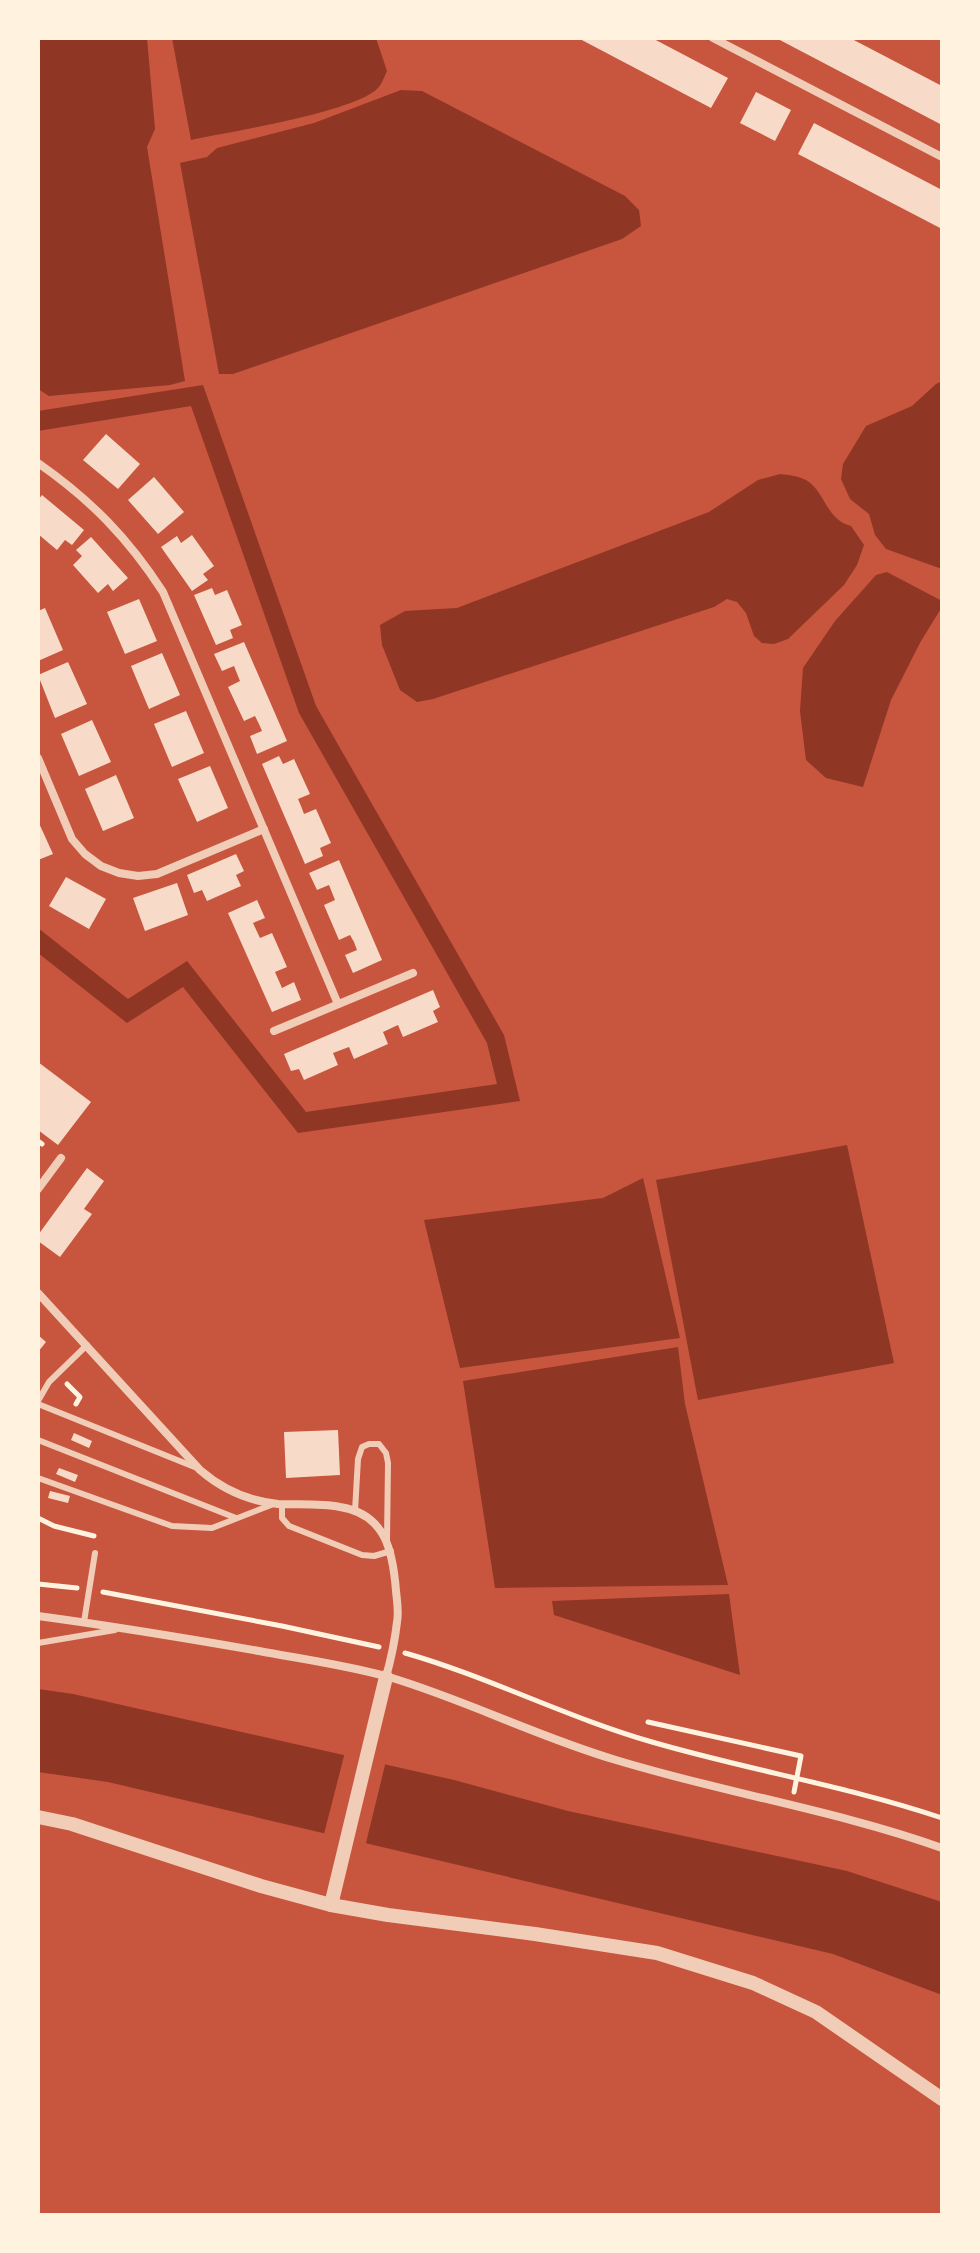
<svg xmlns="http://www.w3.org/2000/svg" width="980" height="2253" font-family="'IBM Plex Serif',serif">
	<rect width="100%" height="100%" fill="#c8553d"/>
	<g fill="#8f3625">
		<path d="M 38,38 L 147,38 L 155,129 L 147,147 L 185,381 L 170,385 L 49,396 L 38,389 Z"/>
		<path d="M 172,38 L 376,38 L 387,71 C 384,77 382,84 378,88 C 355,112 229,132 191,140 Z"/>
		<path d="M 401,90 L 422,91 L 625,196 L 639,210 L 641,226 L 622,239 L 233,374 L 219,374 L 180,163 L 207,157 L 217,148 L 314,123 Z"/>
		<path d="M 942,381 L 942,569 L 886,549 L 875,535 L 869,514 L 850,499 L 841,479 L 843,464 L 866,426 L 912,406 L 936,384 Z"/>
		<path d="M 203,385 L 316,706 L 504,1035 L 520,1101 L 298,1133 L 183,987 L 127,1023 L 38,953 L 38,928 L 128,999 L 187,961 L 306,1112 L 497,1084 L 487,1043 L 299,713 L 191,406 L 38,431 L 38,411 Z"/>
		<path d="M 780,474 C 789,475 798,476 806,480 C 825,491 826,520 851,526 L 864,545 L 857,565 L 844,585 L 788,639 L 774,644 L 762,643 L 754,636 L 746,613 L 737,602 L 727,599 L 714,607 L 433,699 L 417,702 L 400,690 L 382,645 L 380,625 L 405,611 L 457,608 L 709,512 L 758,480 Z"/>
		<path d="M 887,572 L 942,601 L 942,607 L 921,641 L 891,700 L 863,787 L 826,778 L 806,760 L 800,711 L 803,668 L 835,621 L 876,575 Z"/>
		<path d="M 847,1145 L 894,1363 L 698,1400 L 656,1180 Z"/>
		<path d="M 643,1178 L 680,1338 L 460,1368 L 424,1220 L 603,1198 Z"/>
		<path d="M 678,1347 L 685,1404 L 728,1585 L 495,1588 L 463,1381 Z"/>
		<path d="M 729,1594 L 740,1675 L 554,1615 L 552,1601 Z"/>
		<path d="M 38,1689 L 73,1694 L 454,1780 L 568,1811 L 847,1871 L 942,1902 L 942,1995 L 833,1954 L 108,1782 L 38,1772 Z"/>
	</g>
	<path fill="#c8553d" d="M 345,1752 L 386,1761 L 365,1847 L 323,1838 Z"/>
	<g fill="#f7dbc8">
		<path d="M 578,38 L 652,38 L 728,78 L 711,108 Z"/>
		<path d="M 776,38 L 850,38 L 942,86 L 942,125 Z"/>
		<path d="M 756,92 L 791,110 L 775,141 L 740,123 Z"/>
		<path d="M 814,123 L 942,190 L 942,229 L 798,154 Z"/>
		<path d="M 106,434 L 140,464 L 118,489 L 83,460 Z"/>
		<path d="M 154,477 L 184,512 L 158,534 L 128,500 Z"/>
		<path d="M 42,495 L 84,530 L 72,545 L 65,540 L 57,550 L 38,534 L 38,500 Z"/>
		<path d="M 192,535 L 214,566 L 203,574 L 208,580 L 192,591 L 161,547 L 177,536 L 181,543 Z"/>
		<path d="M 91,537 L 128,578 L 113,591 L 108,584 L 98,593 L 73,565 L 82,556 L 76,550 Z"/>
		<path d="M 212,588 L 215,595 L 227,590 L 242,625 L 230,630 L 233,638 L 216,645 L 194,595 Z"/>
		<path d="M 139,599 L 157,641 L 125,654 L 107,612 Z"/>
		<path d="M 45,608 L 63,650 L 38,661 L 38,611 Z"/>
		<path d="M 244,642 L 287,741 L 257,754 L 250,736 L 262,731 L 259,724 L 255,716 L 244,721 L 228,687 L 240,681 L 234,666 L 222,671 L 214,654 Z"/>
		<path d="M 162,653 L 180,695 L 149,709 L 131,666 Z"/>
		<path d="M 68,662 L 87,704 L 55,718 L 38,675 Z"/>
		<path d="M 186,711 L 204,753 L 172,767 L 154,724 Z"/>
		<path d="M 92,720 L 111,762 L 79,776 L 61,734 Z"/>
		<path d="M 279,756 L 283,764 L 294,759 L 310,794 L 298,799 L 301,806 L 304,814 L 316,809 L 331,843 L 320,848 L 323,856 L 305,864 L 262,764 Z"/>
		<path d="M 210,766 L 228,808 L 197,822 L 178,779 Z"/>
		<path d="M 116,775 L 134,818 L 103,831 L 85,789 Z"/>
		<path d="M 38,821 L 53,854 L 38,860 Z"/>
		<path d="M 236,854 L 244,871 L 236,875 L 241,886 L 207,901 L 202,890 L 194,893 L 187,875 Z"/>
		<path d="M 339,860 L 382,960 L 353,973 L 345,955 L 357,950 L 354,942 L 350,935 L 339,940 L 324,905 L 335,900 L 329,885 L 317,890 L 309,873 Z"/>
		<path d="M 66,877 L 106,899 L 89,929 L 49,906 Z"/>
		<path d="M 177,883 L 188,915 L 145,931 L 133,898 Z"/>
		<path d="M 257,900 L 265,918 L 253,923 L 260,938 L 272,933 L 287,967 L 275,972 L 282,988 L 294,982 L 301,1000 L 272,1012 L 228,913 Z"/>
		<path d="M 433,990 L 440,1007 L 433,1011 L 438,1022 L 403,1037 L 398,1025 L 383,1032 L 388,1044 L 354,1059 L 349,1047 L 333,1053 L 338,1065 L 304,1080 L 299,1069 L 291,1071 L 284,1054 Z"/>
		<path d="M 38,1062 L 91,1102 L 58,1145 L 38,1130 Z"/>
		<path d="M 87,1168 L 104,1181 L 84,1209 L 92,1214 L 60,1257 L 38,1241 L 38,1235 Z"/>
		<path d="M 38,1335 L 46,1342 L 38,1352 Z"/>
		<path d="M 338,1430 L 340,1475 L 286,1478 L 284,1432 Z"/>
		<path d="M 74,1433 L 92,1441 L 89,1448 L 71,1440 Z"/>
		<path d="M 59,1468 L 78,1475 L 75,1482 L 56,1474 Z"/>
		<path d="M 50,1491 L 70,1496 L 68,1503 L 48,1498 Z"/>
	</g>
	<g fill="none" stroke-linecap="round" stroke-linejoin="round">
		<g stroke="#fff3e0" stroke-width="5">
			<path d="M 38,1141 L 42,1144"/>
			<path d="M 67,1384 L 80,1397 L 76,1404"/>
			<path d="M 38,1518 L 54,1526 L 94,1536"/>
			<path d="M 38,1584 L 77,1588"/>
			<path d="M 103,1592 L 282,1626 L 379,1647"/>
			<path d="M 405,1653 C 489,1677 568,1718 652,1742 C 748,1770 847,1786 942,1818"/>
			<path d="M 648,1722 L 801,1756 L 794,1792"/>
		</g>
		<g stroke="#f1ccb7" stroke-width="6">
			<path d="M 38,1401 L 49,1382 L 87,1345"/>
			<path d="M 38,1404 L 197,1468"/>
			<path d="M 38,1440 L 236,1518"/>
			<path d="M 38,1478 L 172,1526 L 212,1528 L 271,1505"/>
			<path d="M 282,1504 L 282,1518 L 289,1526 L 362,1555 L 374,1556 L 391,1551"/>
			<path d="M 355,1511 L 358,1459 L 362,1447 L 369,1444 L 379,1444 L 386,1453 L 388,1463 L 387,1540"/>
			<path d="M 84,1622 L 95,1553"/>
			<path d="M 38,1643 L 115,1630"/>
		</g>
		<g stroke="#f1ccb7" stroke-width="8">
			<path d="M 713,38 L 942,157"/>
			<path d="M 38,463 C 91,500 128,538 163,592 L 338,1004"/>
			<path d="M 38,758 L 72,839 L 85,854 L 101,866 L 119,873 L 138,876 L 157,874 L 264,829"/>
			<path d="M 274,1031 L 413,973"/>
			<path d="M 38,1189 L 61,1158"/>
			<path d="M 38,1293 L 200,1470 C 222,1489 248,1501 278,1504 C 298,1505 320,1503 340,1507 C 386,1514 393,1552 396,1591 C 397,1601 399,1612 397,1622 C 395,1640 391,1659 386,1677"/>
			<path d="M 38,1616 C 112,1626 185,1638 259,1651 C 302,1659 346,1665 389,1677 C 466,1700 538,1737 616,1760 C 724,1793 835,1810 942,1848"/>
		</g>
		<g stroke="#f1ccb7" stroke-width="14">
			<path d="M 38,1817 L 72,1824 L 261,1886 L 331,1905 L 388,1915 L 535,1934 L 657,1953 L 753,1983 L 816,2012 L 942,2099"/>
			<path d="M 331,1905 L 386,1677"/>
		</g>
	</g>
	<rect width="980" height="2253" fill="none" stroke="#fff3e0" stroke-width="80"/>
</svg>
